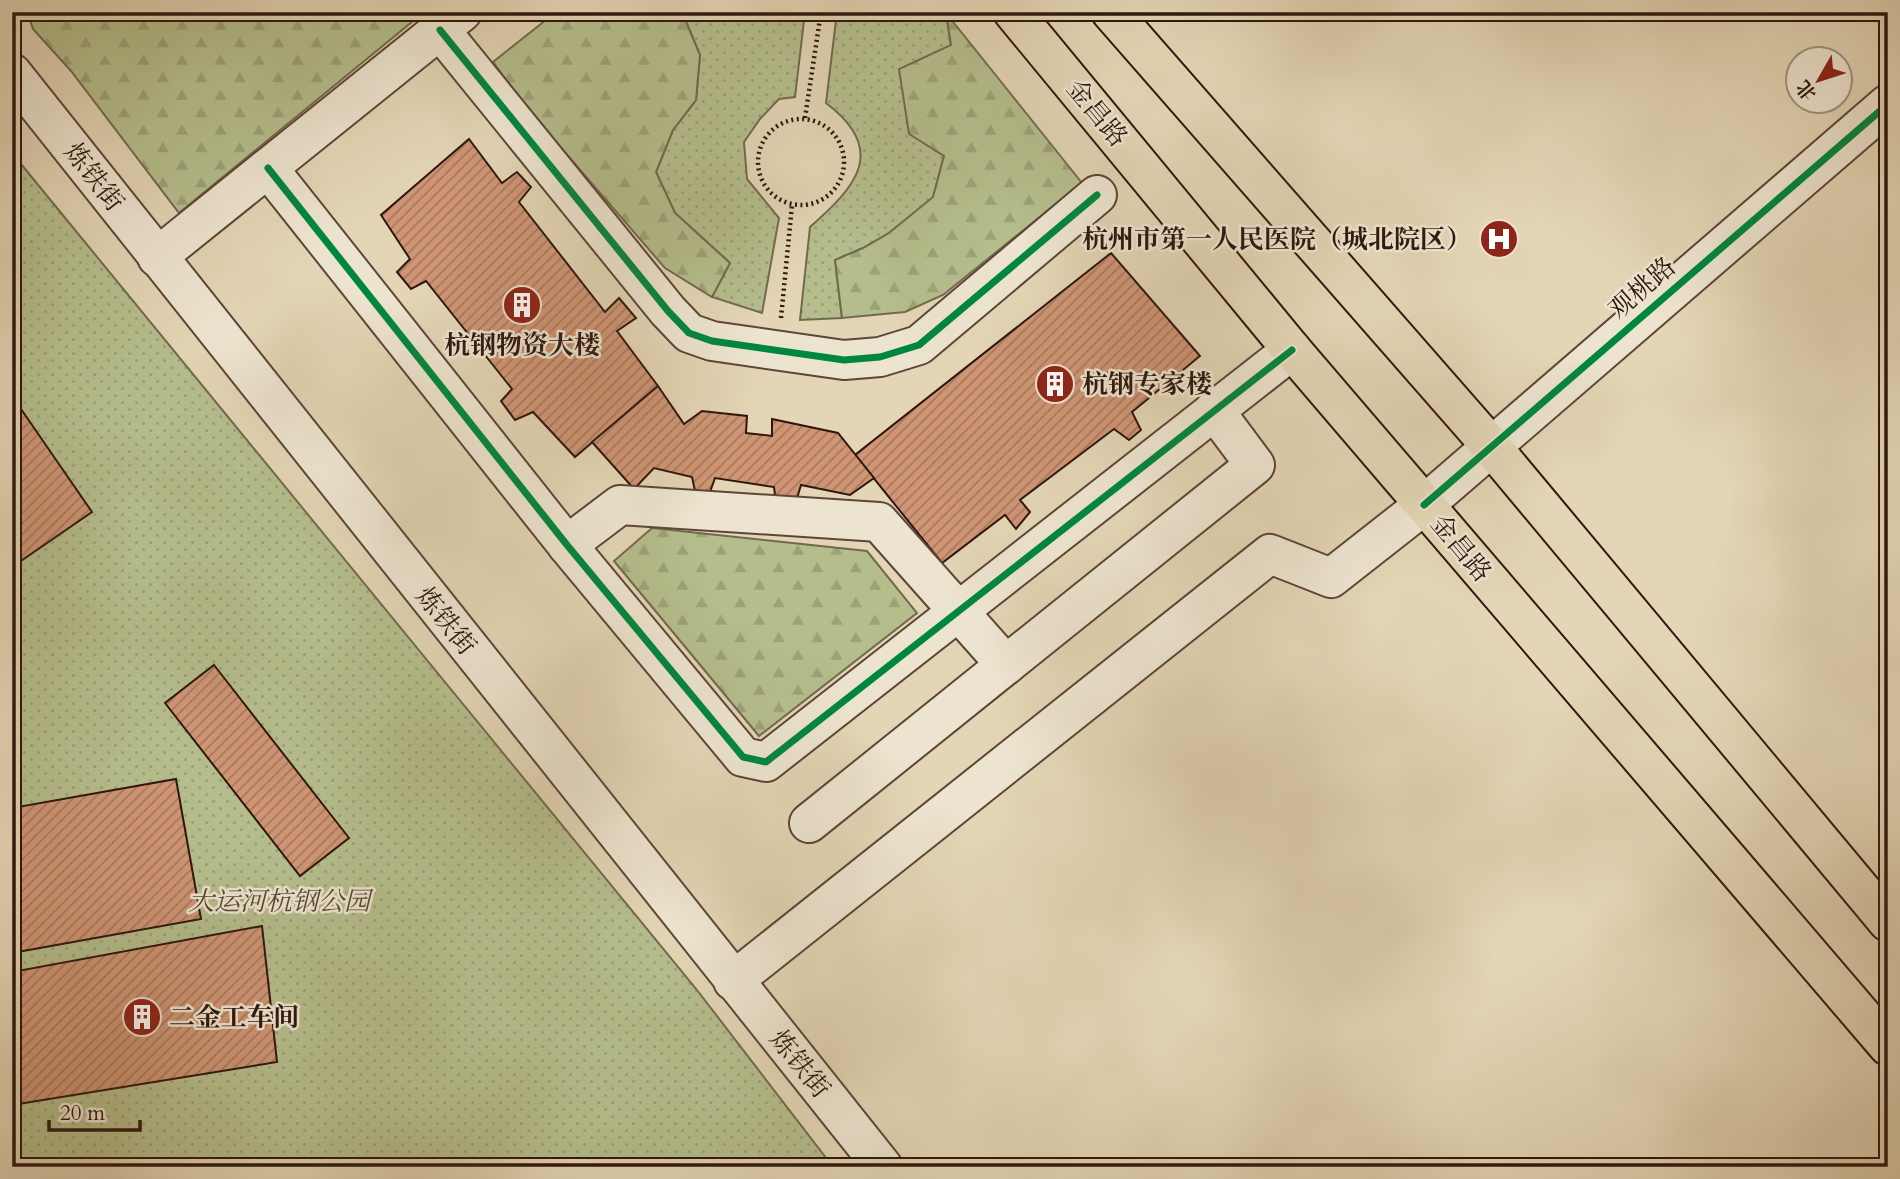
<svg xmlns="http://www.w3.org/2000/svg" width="1900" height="1179" font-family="Cardo,'Noto Serif SC',serif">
	<defs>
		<pattern id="grass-dots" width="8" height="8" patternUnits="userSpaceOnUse" patternTransform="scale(1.75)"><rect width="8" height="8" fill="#b5bd8c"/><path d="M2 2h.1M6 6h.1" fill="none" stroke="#9ca278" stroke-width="1.8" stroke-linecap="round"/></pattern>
		<pattern id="forest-firs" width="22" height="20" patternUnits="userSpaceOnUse" patternTransform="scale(1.75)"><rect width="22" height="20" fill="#b5bd8c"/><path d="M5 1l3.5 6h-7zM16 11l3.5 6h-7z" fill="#9ca278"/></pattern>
		<pattern id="building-hatch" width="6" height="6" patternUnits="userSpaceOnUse" patternTransform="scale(1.75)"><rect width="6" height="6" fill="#cf9575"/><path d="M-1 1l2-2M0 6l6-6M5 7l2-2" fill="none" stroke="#a8795e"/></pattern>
	</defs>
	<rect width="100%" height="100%" fill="#e3d5b5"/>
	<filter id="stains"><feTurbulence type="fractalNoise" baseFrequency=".00286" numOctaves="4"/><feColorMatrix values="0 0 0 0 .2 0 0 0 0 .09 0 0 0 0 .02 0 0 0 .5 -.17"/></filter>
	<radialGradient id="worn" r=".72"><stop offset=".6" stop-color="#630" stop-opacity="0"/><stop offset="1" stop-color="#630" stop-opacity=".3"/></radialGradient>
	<g fill="url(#grass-dots)" stroke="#726a4e" stroke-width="2">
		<path d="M 682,12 L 805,12 L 795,97 L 779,99 L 760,119 L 744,142 L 747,179 L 779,218 L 762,313 L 712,297 L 730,263 L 675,213 L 656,172 L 673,130 L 696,100 L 700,55 Z"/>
		<path d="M 837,12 L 946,13 L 951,45 L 944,156 L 933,198 L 889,233 L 863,248 L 835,260 L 842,318 L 800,320 L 810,227 C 857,186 888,150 826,103 Z"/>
		<path d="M 12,153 L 697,990 L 833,1167 L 12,1167 Z"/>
	</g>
	<g fill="url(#forest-firs)" stroke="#726a4e" stroke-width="2">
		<path d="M 27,12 L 424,12 L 179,213 L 71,71 L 33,29 Z"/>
		<path d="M 556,12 L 682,12 L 700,55 L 696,100 L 673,130 L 656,172 L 675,213 L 730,263 L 712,297 L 665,268 L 529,111 L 493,62 Z"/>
		<path d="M 946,13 L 1082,183 L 943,295 L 905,312 L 842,318 L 835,260 L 863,248 L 889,233 L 933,197 L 944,156 L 909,134 L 899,69 L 951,45 Z"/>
		<path d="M 652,528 L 867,551 L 917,613 L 759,736 L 614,561 Z"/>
	</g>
	<g fill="url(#building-hatch)" stroke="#2f170f" stroke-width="2">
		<path d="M 469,139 L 502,183 L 517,172 L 531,187 L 519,202 L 605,312 L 619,298 L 636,318 L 617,331 L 658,386 L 575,457 L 533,412 L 515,420 L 501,401 L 512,389 L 426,281 L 411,289 L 397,272 L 410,259 L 381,215 Z"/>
		<path d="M 1111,253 L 1200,356 L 1132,412 L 1141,430 L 1129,440 L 1114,429 L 1020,500 L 1030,512 L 1016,529 L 1005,515 L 942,563 L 855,455 Z"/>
		<path d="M 658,386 L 684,424 L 702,411 L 747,416 L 746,433 L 772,436 L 772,419 L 838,433 L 874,478 L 850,495 L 801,485 L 795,505 L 776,503 L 774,487 L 715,478 L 710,492 L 695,491 L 692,477 L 654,468 L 634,489 L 592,442 Z"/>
		<path d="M 12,396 L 92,512 L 12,567 Z"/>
		<path d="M 214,665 L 349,838 L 300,876 L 165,703 Z"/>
		<path d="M 176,779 L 201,919 L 12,953 L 12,808 Z"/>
		<path d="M 262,926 L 277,1062 L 12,1105 L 12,972 Z"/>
	</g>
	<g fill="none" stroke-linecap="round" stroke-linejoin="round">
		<defs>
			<g id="minor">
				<path d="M 440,30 L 668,311 L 689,333 L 712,341 L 844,360 L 880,357 L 919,345 L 1097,195"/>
				<path d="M 12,73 L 883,1167"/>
				<path d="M 268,168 L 567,545 L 743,757 L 766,762 L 1292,350"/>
				<path d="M 157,257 L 462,12"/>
				<path d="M 567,545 L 620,505 L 879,522 L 1006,665"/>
				<path d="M 809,823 L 1255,465 L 1214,410"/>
				<path d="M 733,981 L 1270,554 L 1331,578 L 1424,505 L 1888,104"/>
			</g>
			<g id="major">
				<path d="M 1013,12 L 1292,350 L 1888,1046"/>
				<path d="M 1111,12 L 1491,446 L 1888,922"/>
			</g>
		</defs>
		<use href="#minor" stroke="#5c4638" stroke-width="42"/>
		<use href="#major" stroke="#2f170f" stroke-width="42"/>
		<g stroke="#2f170f" stroke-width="4.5" stroke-dasharray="2 3.5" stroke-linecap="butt">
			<path d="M 805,118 L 821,12"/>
			<circle cx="801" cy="162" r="43"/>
			<path d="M 781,318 L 792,205"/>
		</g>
		<use href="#minor" stroke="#ede4cf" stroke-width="38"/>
		<use href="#major" stroke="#e3d5b5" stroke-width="38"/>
		<defs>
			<path id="rail" d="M 164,1167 L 203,1162 L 231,1167"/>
		</defs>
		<use href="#rail" stroke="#2f170f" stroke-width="8"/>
		<use href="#rail" stroke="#ede4cf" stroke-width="5" stroke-dasharray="16" stroke-linecap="butt"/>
		<defs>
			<g id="cycleway">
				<path d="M 440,30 L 668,311 L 689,333 L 712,341 L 844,360 L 880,357 L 919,345 L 1097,195"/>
				<path d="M 268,168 L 567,545 L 743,757 L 766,762 L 1292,350"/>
				<path d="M 1424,505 L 1888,104"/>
			</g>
		</defs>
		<use href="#cycleway" stroke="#ede4cf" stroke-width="11"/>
		<use href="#cycleway" stroke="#00873e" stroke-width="7"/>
	</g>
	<defs>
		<symbol id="hospital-disc" viewBox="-11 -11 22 22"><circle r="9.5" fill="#8f2418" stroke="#ede4cf"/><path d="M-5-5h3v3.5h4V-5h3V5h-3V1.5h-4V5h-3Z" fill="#fff"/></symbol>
		<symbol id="building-disc" viewBox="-11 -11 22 22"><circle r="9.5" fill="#8f2418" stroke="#ede4cf"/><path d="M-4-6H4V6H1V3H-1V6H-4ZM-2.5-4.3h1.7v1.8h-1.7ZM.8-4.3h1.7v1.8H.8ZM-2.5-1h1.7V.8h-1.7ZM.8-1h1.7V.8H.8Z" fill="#fff"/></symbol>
	</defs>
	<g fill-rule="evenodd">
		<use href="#hospital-disc" x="1477" y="217" width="44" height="44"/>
		<use href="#building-disc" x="500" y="283" width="44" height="44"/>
		<use href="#building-disc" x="1033" y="362" width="44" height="44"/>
		<use href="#building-disc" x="120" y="995" width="44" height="44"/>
	</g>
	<g text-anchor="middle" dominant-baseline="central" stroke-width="5" stroke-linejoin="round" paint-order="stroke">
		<g font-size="26" fill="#2f170f" stroke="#ede4cf">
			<text transform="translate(1097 113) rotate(50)">金昌路</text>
			<text transform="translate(94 177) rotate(52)">炼铁街</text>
			<text transform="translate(1642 288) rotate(-41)">观桃路</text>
			<text transform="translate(1461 548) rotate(50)">金昌路</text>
			<text transform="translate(446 621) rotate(51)">炼铁街</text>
			<text transform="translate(800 1064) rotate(51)">炼铁街</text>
		</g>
		<g font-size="26" font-weight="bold" fill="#2f170f" stroke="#ede4cf" text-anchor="start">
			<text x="1472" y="239" text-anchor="end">杭州市第一人民医院（城北院区）</text>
			<text x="522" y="345" text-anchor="middle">杭钢物资大楼</text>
			<text x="1082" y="384">杭钢专家楼</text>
			<text x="169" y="1017">二金工车间</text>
		</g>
		<g font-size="26" font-style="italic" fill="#574934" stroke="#ede4cf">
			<text x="279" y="901">大运河杭钢公园</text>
		</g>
	</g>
	<rect width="1900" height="1179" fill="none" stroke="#e3d5b5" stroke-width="42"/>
	<rect x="14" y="14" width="1872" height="1151" fill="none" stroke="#2f170f" stroke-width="3.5"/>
	<rect x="21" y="21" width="1858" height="1137" fill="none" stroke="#2f170f" stroke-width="2"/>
	<g transform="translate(1819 80) rotate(231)"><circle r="33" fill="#ede4cf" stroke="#a19282" stroke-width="2"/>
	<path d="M0-5L12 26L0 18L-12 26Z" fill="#8f2418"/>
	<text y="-10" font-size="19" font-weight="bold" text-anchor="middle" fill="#2f170f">北</text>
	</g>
	<path d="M49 1120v10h91v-10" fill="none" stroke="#2f170f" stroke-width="3.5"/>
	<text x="60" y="1120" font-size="21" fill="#2f170f" stroke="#ede4cf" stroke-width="5" paint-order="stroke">20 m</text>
	<rect width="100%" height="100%" filter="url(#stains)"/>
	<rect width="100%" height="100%" fill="url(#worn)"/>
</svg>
